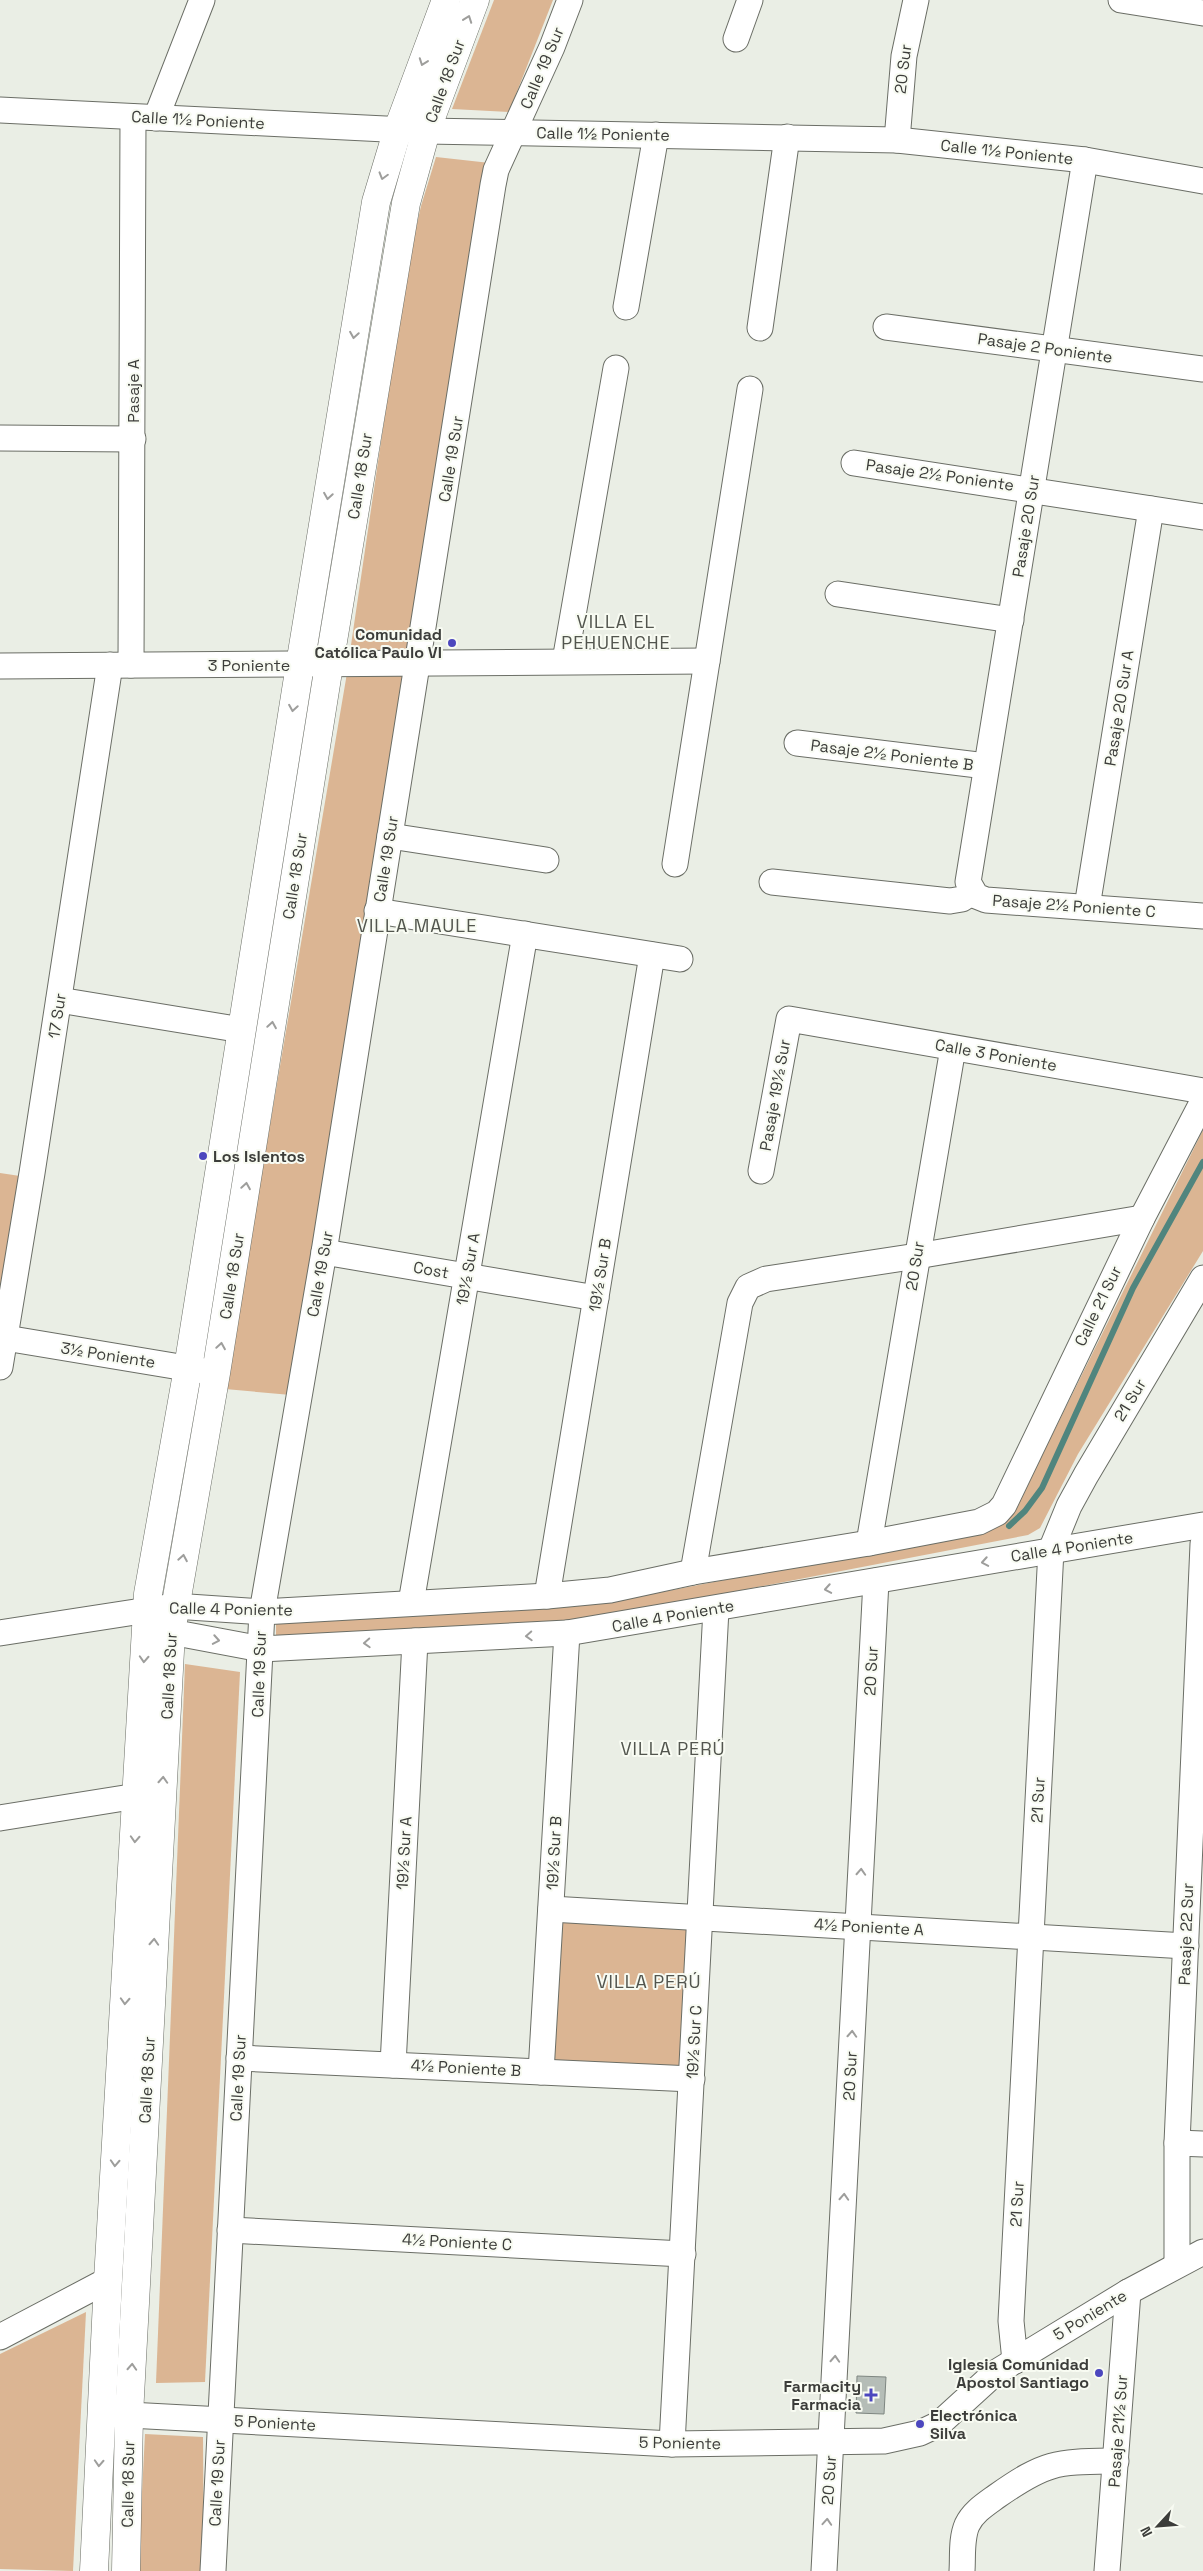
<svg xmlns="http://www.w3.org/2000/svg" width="1203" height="2571" font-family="'Space Grotesk',sans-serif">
	<rect width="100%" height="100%" fill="#eaeee5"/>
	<g fill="#dbb593">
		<path d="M 494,0 L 553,0 L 509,112 L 452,109 Z"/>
		<path d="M 436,157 L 490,163 L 291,1395 L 225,1389 L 346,679 L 406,272 L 421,206 Z"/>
		<path d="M 1203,1130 L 1203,1251 L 1078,1454 L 1040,1528 L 1028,1535 L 566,1624 L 276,1636 L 276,1623 L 569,1606 L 652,1594 L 988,1529 L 1013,1514 Z"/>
		<path d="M 0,1173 L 20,1176 L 0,1292 Z"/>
		<path d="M 185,1664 L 240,1672 L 205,2382 L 156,2383 Z"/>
		<path d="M 551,1911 L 691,1919 L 683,2075 L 553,2068 Z"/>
		<path d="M 86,2312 L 73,2571 L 0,2569 L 0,2354 Z"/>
		<path d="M 145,2434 L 203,2437 L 204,2571 L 138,2571 Z"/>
	</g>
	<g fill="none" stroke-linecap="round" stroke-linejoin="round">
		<path stroke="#50857e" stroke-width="6" d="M 1009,1526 L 1025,1511 L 1042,1488 L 1133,1288 L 1203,1162"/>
	</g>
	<path fill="#b5bdb7" stroke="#7e8681" d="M 857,2376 L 886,2377 L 884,2414 L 856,2413 Z"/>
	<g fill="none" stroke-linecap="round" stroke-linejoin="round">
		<defs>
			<g id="minor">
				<path d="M 1121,0 L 1203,13"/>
				<path d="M 736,39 L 750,0"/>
				<path d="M 0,110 L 426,131 L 897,140 L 1085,160 L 1203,181"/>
				<path d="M 156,118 L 202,0"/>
				<path d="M 897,140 L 904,56 L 916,0"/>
				<path d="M 1085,160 L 968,882 L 976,896 L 986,900 L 1203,916"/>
				<path d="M 626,307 L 656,135"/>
				<path d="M 886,327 L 1203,369"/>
				<path d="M 760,328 L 787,137"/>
				<path d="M 0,438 L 133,439"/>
				<path d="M 854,463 L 1203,517"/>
				<path d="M 838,594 L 1011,620"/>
				<path d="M 565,661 L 616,368"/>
				<path d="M 131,665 L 133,117"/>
				<path d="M 0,666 L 707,661"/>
				<path d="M 797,743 L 986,766"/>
				<path d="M 390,836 L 546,860"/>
				<path d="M 675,864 L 750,389"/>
				<path d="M 772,882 L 950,901 L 962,899 L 972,892"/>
				<path d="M 1087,907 L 1151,509"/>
				<path d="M 377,911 L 680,959"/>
				<path d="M 59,1000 L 242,1030"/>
				<path d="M 761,1171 L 789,1019 L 1203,1091"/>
				<path d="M 324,1252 L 596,1298"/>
				<path d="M 0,1337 L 216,1373"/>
				<path d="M 0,1367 L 32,1173 L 110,665"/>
				<path d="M 869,1543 L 953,1048"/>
				<path d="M 693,1572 L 740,1303 L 748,1287 L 766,1279 L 917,1256 L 1142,1218"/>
				<path d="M 547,1596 L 652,955"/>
				<path d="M 411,1603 L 525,934"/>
				<path d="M 157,1619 L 171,1632 L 261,1649 L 567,1633 L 1203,1525"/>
				<path d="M 0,1633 L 174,1606 L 262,1612 L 547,1596 L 610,1590 L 693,1572 L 869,1543 L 979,1522 L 997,1513 L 1004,1505 L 1142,1218 L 1203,1101"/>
				<path d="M 0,1818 L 137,1796"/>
				<path d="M 551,1909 L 1186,1946"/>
				<path d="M 239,2058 L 692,2079"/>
				<path d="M 393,2065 L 415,1641"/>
				<path d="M 541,2072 L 567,1633"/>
				<path d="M 1177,2143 L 1203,2144"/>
				<path d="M 230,2230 L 683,2254"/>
				<path d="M 1177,2264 L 1177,2143 L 1203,1544"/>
				<path d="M 0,2337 L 108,2280"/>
				<path d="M 1015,2361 L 1011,2321 L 1051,1550 L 1069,1506 L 1086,1475 L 1203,1278"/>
				<path d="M 110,2414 L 672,2444 L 884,2441 L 920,2433 L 939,2424 L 995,2373 L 1128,2292 L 1203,2252"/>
				<path d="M 672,2444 L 716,1609"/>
				<path d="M 213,2571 L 262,1612 L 324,1252 L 493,185 L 496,170 L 552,47 L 570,0"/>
				<path d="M 824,2571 L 876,1581"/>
				<path d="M 962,2571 C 963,2556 961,2539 967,2525 C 973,2512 986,2504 997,2496 C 1047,2461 1056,2462 1116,2461"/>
				<path d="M 1107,2571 L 1128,2292"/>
			</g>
			<g id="major">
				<path d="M 94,2571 L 108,2280 L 148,1594 L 188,1368 L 300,665 L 376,202 L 398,129 L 446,0"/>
				<path d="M 126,2571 L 129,2415 L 171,1632 L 216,1373 L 329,665 L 406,203 L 426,131 L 475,0"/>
			</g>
		</defs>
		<use href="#minor" stroke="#6b6e66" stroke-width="27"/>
		<use href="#major" stroke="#6b6e66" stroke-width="29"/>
		<use href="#minor" stroke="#fff" stroke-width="25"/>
		<use href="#major" stroke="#fff" stroke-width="28"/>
	</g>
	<defs><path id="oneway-chevron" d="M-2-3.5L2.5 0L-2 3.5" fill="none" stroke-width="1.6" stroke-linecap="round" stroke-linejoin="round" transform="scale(1.25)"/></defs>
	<g stroke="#9e9e9c">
		<use href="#oneway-chevron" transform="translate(468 19) rotate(-70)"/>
		<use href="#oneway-chevron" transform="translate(423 62) rotate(110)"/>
		<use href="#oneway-chevron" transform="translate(383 176) rotate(106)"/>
		<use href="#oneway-chevron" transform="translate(354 335) rotate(99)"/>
		<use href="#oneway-chevron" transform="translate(328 496) rotate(99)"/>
		<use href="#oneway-chevron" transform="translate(293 708) rotate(99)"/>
		<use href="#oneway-chevron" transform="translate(272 1025) rotate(-81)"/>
		<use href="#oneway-chevron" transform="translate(246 1186) rotate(-81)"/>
		<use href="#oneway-chevron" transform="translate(221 1346) rotate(-81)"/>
		<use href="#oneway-chevron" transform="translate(183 1558) rotate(-80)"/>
		<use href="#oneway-chevron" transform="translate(985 1562) rotate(170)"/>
		<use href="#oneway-chevron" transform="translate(828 1589) rotate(170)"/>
		<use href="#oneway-chevron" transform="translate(529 1636) rotate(177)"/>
		<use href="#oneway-chevron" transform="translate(216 1640) rotate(10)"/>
		<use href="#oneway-chevron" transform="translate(367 1643) rotate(177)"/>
		<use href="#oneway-chevron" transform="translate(144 1659) rotate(93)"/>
		<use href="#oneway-chevron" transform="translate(163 1780) rotate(-87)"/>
		<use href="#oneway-chevron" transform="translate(135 1839) rotate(93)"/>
		<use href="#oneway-chevron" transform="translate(861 1872) rotate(-87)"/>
		<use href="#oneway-chevron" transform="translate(154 1942) rotate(-87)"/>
		<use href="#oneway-chevron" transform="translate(125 2001) rotate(93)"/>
		<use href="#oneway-chevron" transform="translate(852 2034) rotate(-87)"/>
		<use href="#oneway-chevron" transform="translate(115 2163) rotate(93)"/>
		<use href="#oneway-chevron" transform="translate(844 2197) rotate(-87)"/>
		<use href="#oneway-chevron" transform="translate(835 2359) rotate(-87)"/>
		<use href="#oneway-chevron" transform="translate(132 2367) rotate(-87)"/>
		<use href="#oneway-chevron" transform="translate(99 2463) rotate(93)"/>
		<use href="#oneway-chevron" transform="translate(827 2522) rotate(-86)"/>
	</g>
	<g fill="#4c47be" stroke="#f8fbf2" stroke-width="2">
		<circle cx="452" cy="643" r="5"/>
		<circle cx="203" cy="1156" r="5"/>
		<circle cx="1099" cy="2373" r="5"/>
		<path d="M868.5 2387.5h5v5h5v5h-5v5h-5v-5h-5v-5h5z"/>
		<circle cx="920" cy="2424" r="5"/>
	</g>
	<g text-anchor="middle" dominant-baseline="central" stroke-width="4" stroke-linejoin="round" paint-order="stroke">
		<g font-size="16" fill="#3c3d3a" stroke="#f8fbf2">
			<text transform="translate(542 68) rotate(-67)">Calle 19 Sur</text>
			<text transform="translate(903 69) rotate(-83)">20 Sur</text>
			<text transform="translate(445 81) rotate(-70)">Calle 18 Sur</text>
			<text transform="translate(198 120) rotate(3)">Calle 1½ Poniente</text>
			<text transform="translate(603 134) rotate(1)">Calle 1½ Poniente</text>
			<text transform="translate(1007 152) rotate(6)">Calle 1½ Poniente</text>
			<text transform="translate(1045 348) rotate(8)">Pasaje 2 Poniente</text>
			<text transform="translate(133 391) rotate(-90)">Pasaje A</text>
			<text transform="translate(451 459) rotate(-81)">Calle 19 Sur</text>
			<text transform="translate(940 475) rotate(8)">Pasaje 2½ Poniente</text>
			<text transform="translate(360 476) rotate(-81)">Calle 18 Sur</text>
			<text transform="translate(1026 526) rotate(-81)">Pasaje 20 Sur</text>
			<text x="249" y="665">3 Poniente</text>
			<text transform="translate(1119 708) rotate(-81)">Pasaje 20 Sur A</text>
			<text transform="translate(892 755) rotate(7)">Pasaje 2½ Poniente B</text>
			<text transform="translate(386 859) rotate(-81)">Calle 19 Sur</text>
			<text transform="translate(295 876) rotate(-81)">Calle 18 Sur</text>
			<text transform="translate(1074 906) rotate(4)">Pasaje 2½ Poniente C</text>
			<text transform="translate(57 1016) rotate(-81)">17 Sur</text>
			<text transform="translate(996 1055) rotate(10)">Calle 3 Poniente</text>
			<text transform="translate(775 1095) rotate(-80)">Pasaje 19½ Sur</text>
			<text transform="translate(915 1266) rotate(-81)">20 Sur</text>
			<text transform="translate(468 1269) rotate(-80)">19½ Sur A</text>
			<text transform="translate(431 1270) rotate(10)">Cost</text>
			<text transform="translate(320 1274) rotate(-80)">Calle 19 Sur</text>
			<text transform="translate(600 1275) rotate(-81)">19½ Sur B</text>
			<text transform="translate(232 1276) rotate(-81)">Calle 18 Sur</text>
			<text transform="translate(1098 1306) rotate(-64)">Calle 21 Sur</text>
			<text transform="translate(108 1355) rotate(9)">3½ Poniente</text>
			<text transform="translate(1130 1400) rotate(-59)">21 Sur</text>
			<text transform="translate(1072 1547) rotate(-9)">Calle 4 Poniente</text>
			<text transform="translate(231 1609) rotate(1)">Calle 4 Poniente</text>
			<text transform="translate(673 1616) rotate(-10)">Calle 4 Poniente</text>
			<text transform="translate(871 1671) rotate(-87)">20 Sur</text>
			<text transform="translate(259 1674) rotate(-88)">Calle 19 Sur</text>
			<text transform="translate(169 1676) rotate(-87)">Calle 18 Sur</text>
			<text transform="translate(1038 1800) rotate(-87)">21 Sur</text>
			<text transform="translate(404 1853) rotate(-87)">19½ Sur A</text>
			<text transform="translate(554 1853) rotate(-87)">19½ Sur B</text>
			<text transform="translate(869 1927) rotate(3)">4½ Poniente A</text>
			<text transform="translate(1186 1934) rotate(-88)">Pasaje 22 Sur</text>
			<text transform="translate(694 2042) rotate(-87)">19½ Sur C</text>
			<text transform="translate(466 2068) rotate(3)">4½ Poniente B</text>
			<text transform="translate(850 2076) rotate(-87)">20 Sur</text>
			<text transform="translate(238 2078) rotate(-87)">Calle 19 Sur</text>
			<text transform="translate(147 2080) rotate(-87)">Calle 18 Sur</text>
			<text transform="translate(1017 2204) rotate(-87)">21 Sur</text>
			<text transform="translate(457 2242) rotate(3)">4½ Poniente C</text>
			<text transform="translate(1090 2315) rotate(-31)">5 Poniente</text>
			<text transform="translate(275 2423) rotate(3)">5 Poniente</text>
			<text transform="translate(1118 2431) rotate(-86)">Pasaje 21½ Sur</text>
			<text transform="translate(680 2443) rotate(1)">5 Poniente</text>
			<text transform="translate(829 2480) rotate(-86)">20 Sur</text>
			<text transform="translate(217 2483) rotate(-87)">Calle 19 Sur</text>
			<text transform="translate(128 2484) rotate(-89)">Calle 18 Sur</text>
		</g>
		<g font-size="16" font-weight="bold" fill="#3c3d3a" stroke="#f8fbf2" text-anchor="end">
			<text x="442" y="634">Comunidad<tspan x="442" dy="18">Católica Paulo VI</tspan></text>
			<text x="213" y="1156" text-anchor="start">Los Islentos</text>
			<text x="1089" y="2364">Iglesia Comunidad<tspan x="1089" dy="18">Apostol Santiago</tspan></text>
			<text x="861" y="2386">Farmacity<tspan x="861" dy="18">Farmacia</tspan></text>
			<text x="930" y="2415" text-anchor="start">Electrónica<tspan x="930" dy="18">Silva</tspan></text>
		</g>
		<g font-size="18" letter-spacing="1" fill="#52554e" stroke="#f8fbf2">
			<text x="616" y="621">VILLA EL<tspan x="616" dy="21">PEHUENCHE</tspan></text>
			<text x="417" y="925">VILLA MAULE</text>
			<text x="673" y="1748">VILLA PERÚ</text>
			<text x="649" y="1981">VILLA PERÚ</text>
		</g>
	</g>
	<g transform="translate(1158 2526) rotate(244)" stroke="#f8fbf2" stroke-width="4" paint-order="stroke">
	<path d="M0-4L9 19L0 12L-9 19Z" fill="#3c3d3a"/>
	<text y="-8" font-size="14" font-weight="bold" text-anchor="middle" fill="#3c3d3a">N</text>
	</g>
</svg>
